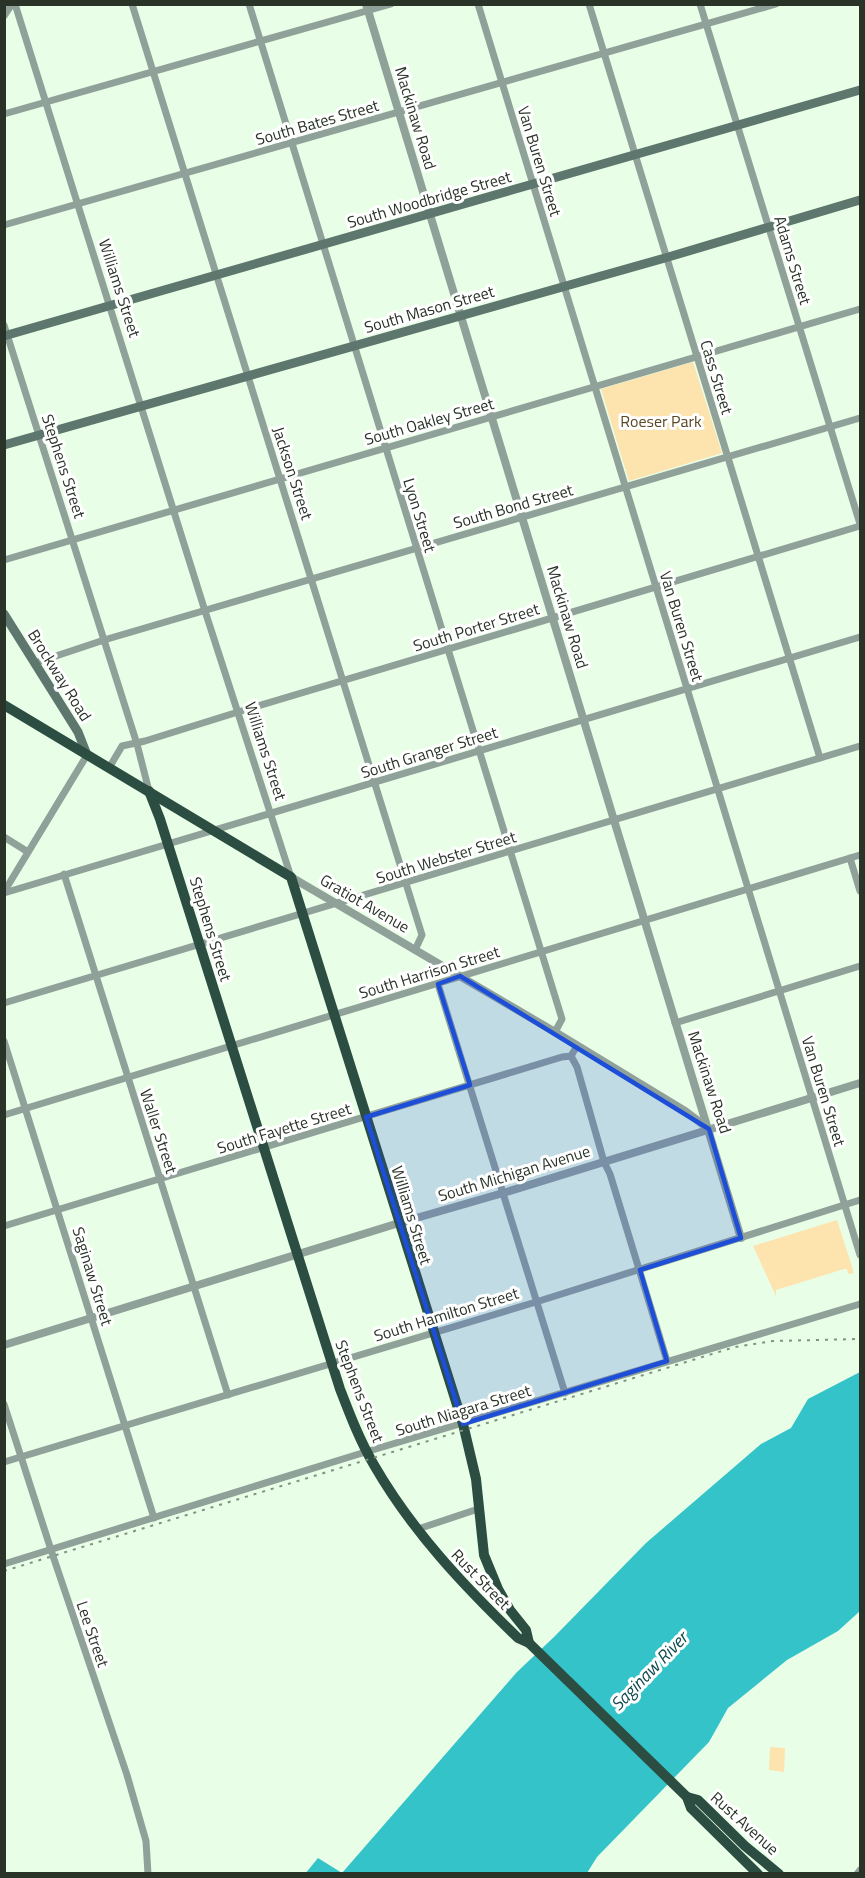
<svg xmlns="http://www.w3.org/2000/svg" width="865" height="1878" font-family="'Titillium Web',sans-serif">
	<rect width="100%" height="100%" fill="#e9fee7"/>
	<g fill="#fde3ad">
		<path d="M 693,362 L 722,453 L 629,481 L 601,389 Z"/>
		<path d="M 837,1220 L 854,1273 L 848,1274 L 847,1269 L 844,1269 L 776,1290 L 776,1296 L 753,1246 Z"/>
		<path d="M 770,1747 L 785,1748 L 784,1772 L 769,1770 Z"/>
	</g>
	<path fill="#34c3c9" d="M 860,1372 L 860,1611 L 838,1631 L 787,1660 L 728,1708 L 709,1742 L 597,1857 L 587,1873 L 305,1874 L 318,1858 L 342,1873 L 517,1672 L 554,1637 L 646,1543 L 761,1444 L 791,1428 L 808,1399 Z"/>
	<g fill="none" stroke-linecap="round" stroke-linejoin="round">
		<g stroke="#90a19a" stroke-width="7">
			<path d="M 15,4 L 205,611 L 291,877"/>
			<path d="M 132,4 L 422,935 L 415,950"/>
			<path d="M 249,4 L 562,1019 L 555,1032"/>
			<path d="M 478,4 L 860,1255"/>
			<path d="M 589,4 L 820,758"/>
			<path d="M 700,4 L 860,524"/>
			<path d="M 4,16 L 12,4"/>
			<path d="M 4,114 L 391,4"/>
			<path d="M 4,225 L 776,4"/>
			<path d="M 4,325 L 137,744 L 149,791"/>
			<path d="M 4,560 L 860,309"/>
			<path d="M 35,663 L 104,640 L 860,418"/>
			<path d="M 109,768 L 122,746 L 145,741 L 238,712 L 860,526"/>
			<path d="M 4,837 L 28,852"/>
			<path d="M 850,858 L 860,891"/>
			<path d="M 64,874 L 228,1395"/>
			<path d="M 4,892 L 87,755"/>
			<path d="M 4,893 L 860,637"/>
			<path d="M 438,984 L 565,1393"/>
			<path d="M 4,1003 L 860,746"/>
			<path d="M 675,1023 L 860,966"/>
			<path d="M 4,1041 L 154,1518"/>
			<path d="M 577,1046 L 571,1056 L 577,1067 L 604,1162 L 610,1174 L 667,1361"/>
			<path d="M 4,1115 L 860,855"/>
			<path d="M 4,1226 L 562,1057 L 571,1056"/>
			<path d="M 4,1404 L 53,1556 L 127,1775 L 146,1841 L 148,1874"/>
			<path d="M 4,1462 L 536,1302 L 860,1200"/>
			<path d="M 418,1529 L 478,1509"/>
			<path d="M 4,1564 L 359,1454 L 860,1304"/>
			<path d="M 857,1874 L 860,1870"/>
		</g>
		<g stroke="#90a19a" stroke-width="8">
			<path d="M 366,4 L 741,1238"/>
			<path d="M 291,877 L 555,1032 L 685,1111 L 709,1129"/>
			<path d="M 4,1345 L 399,1223 L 503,1193 L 860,1083"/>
		</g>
		<g stroke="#5e776e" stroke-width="9">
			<path d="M 4,336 L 860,90"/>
			<path d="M 4,445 L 665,258 L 860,200"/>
			<path d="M 4,614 L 78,732 L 87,755"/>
		</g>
		<g stroke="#2c4e42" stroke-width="10">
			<path d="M 4,705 L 291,877 L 463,1424 L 476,1479 L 484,1555 L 498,1589 L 510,1610 L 526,1630 L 529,1643"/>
			<path d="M 149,791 L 160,819 L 340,1389 C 350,1415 360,1441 374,1465 C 412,1531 464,1586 518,1638 L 529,1643 L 687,1797 L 691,1808 L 758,1874"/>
			<path d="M 687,1797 L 698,1800 L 745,1846 L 779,1874"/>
		</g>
		<path stroke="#829181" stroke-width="2" stroke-dasharray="3 6" stroke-linecap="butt" d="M 4,1571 L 735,1347 L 773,1341 L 860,1339"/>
	</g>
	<path fill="#1d4ed8" fill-opacity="0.2" stroke="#1d4ed8" stroke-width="4.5" stroke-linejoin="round" d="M 460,976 L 709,1129 L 741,1238 L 640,1270 L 667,1361 L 463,1424 L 366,1117 L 470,1085 L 438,984 Z"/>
	<g text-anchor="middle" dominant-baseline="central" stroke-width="6" stroke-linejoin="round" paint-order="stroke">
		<g font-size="16" fill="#293328" stroke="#fff">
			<text transform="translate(416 118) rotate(73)">Mackinaw Road</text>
			<text transform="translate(317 122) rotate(-16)">South Bates Street</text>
			<text transform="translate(540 161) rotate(73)">Van Buren Street</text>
			<text transform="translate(429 199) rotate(-16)">South Woodbridge Street</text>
			<text transform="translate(793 260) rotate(73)">Adams Street</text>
			<text transform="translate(120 288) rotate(72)">Williams Street</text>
			<text transform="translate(429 309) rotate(-16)">South Mason Street</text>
			<text transform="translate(717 377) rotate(73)">Cass Street</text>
			<text transform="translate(429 421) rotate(-16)">South Oakley Street</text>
			<text transform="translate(64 466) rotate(72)">Stephens Street</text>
			<text transform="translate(293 473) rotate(72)">Jackson Street</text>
			<text transform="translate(513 506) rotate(-16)">South Bond Street</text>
			<text transform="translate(420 515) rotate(73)">Lyon Street</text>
			<text transform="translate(568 617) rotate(73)">Mackinaw Road</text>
			<text transform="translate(682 626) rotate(73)">Van Buren Street</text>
			<text transform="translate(476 627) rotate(-17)">South Porter Street</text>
			<text transform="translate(60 675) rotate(58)">Brockway Road</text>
			<text transform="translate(266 751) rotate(72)">Williams Street</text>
			<text transform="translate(429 752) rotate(-17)">South Granger Street</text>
			<text transform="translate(446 857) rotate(-17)">South Webster Street</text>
			<text transform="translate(365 903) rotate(30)">Gratiot Avenue</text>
			<text transform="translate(211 929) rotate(73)">Stephens Street</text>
			<text transform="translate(429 972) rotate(-17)">South Harrison Street</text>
			<text transform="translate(710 1082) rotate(72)">Mackinaw Road</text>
			<text transform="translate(824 1091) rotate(73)">Van Buren Street</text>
			<text transform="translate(284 1128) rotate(-17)">South Fayette Street</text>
			<text transform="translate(159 1131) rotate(72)">Waller Street</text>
			<text transform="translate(514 1173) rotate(-17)">South Michigan Avenue</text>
			<text transform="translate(412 1215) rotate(73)">Williams Street</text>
			<text transform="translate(93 1276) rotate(73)">Saginaw Street</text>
			<text transform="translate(446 1314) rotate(-17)">South Hamilton Street</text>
			<text transform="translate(360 1391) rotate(69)">Stephens Street</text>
			<text transform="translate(463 1410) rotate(-17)">South Niagara Street</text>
			<text transform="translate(481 1579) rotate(46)">Rust Street</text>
			<text transform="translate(93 1634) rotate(71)">Lee Street</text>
			<text transform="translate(745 1823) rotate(42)">Rust Avenue</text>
		</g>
		<g font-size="16" fill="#5a4924" stroke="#fff">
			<text x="661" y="421">Roeser Park</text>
		</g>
		<g font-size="18" font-style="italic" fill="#104c4f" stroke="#fff">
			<text transform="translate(649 1671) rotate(-46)">Saginaw River</text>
		</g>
	</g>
	<rect width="865" height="1878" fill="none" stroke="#293328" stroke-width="12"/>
</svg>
